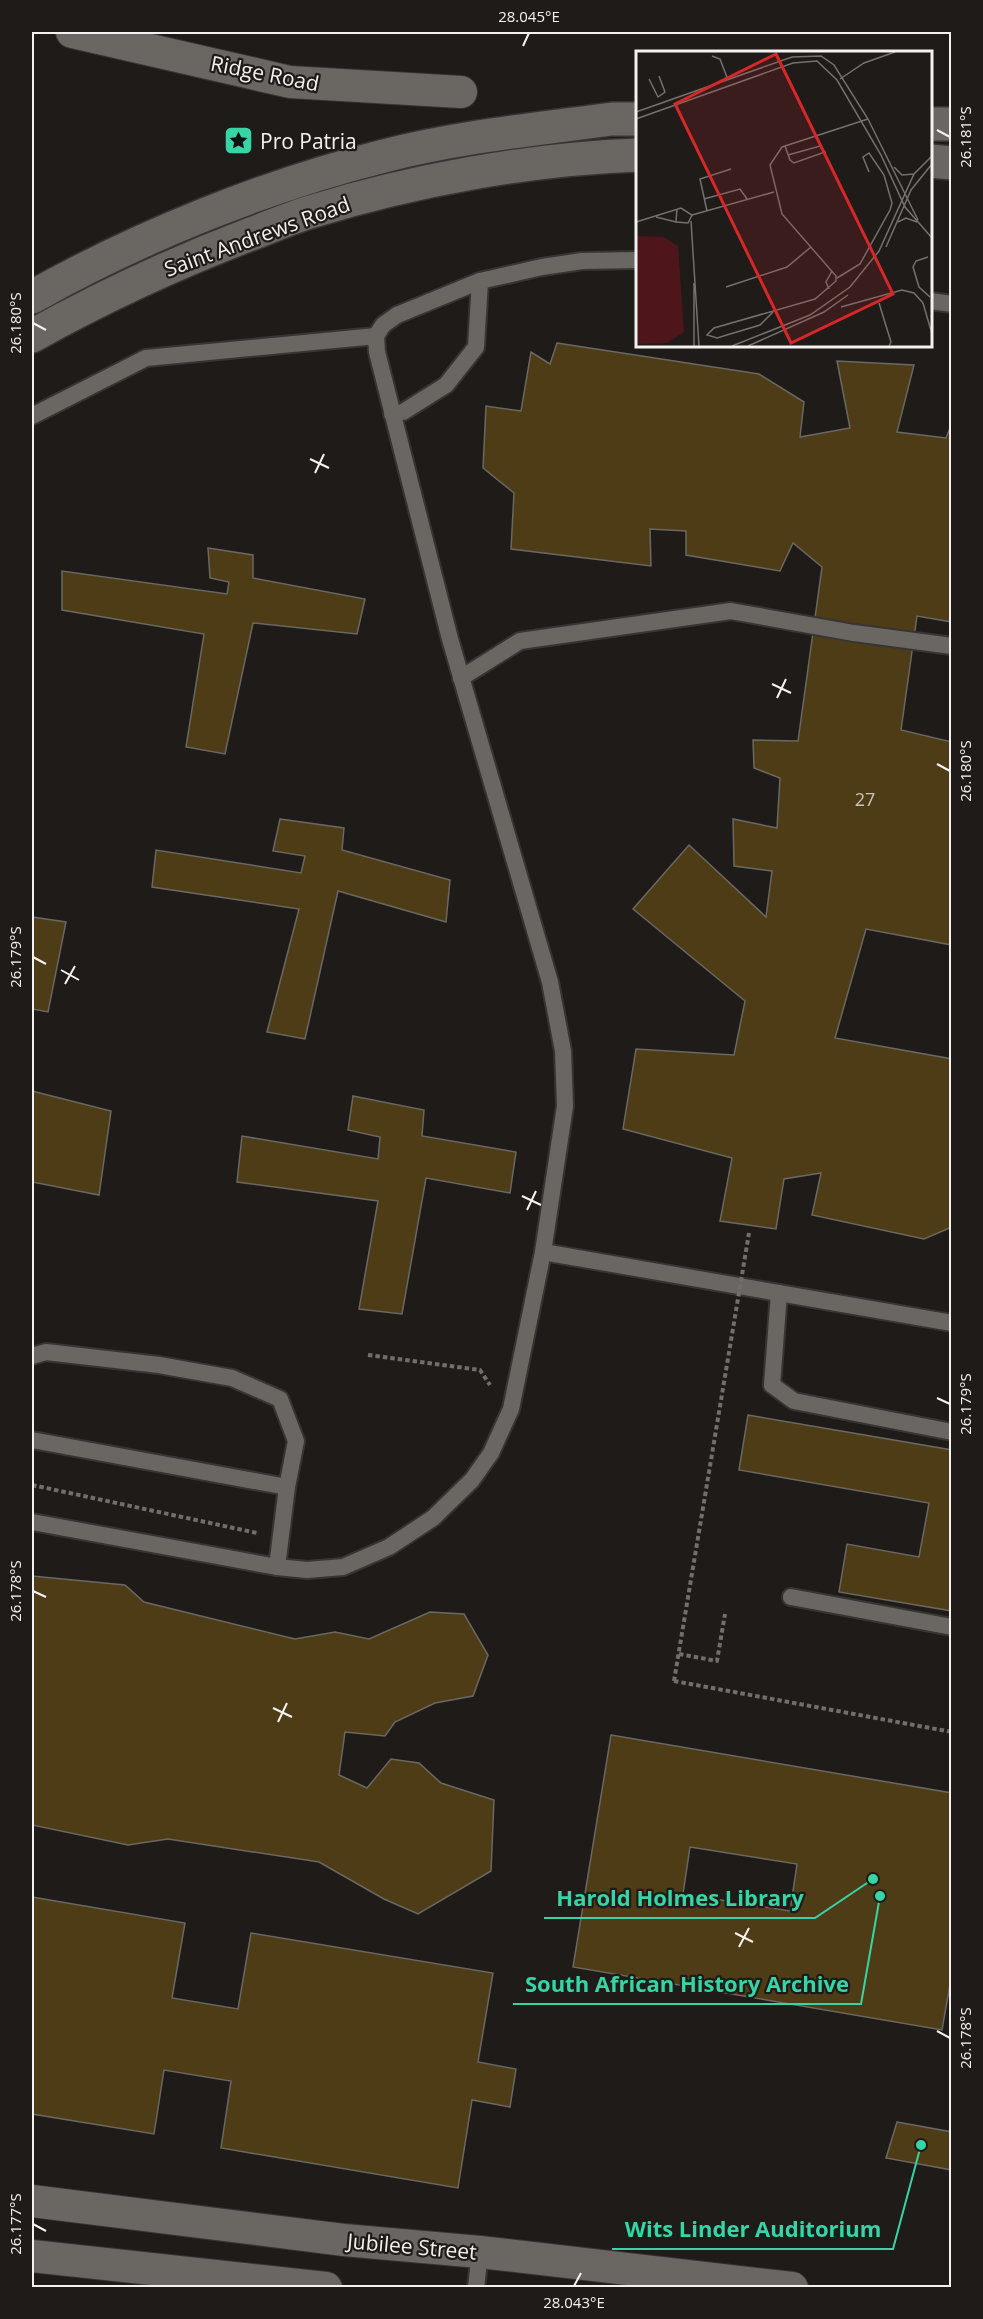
<svg xmlns="http://www.w3.org/2000/svg" width="983" height="2319" font-family="'Open Sans',sans-serif">
	<rect width="100%" height="100%" fill="#1e1b19"/>
	<g fill="#4e3c17" stroke="#6a6863" stroke-width="1.5" fill-rule="evenodd">
		<path d="M 557,343 L 759,374 L 804,402 L 800,437 L 850,428 L 837,361 L 914,365 L 897,432 L 946,438 L 952,423 L 952,622 L 917,616 L 901,730 L 952,742 L 952,945 L 866,929 L 835,1038 L 952,1059 L 952,1227 L 924,1239 L 812,1215 L 821,1173 L 784,1179 L 776,1229 L 720,1221 L 732,1158 L 623,1129 L 636,1049 L 734,1055 L 745,1001 L 633,909 L 689,845 L 766,917 L 772,871 L 734,866 L 733,819 L 777,828 L 780,778 L 754,768 L 753,740 L 798,741 L 822,567 L 793,543 L 780,571 L 686,555 L 686,531 L 650,529 L 651,566 L 511,549 L 514,493 L 483,468 L 486,406 L 521,411 L 531,352 L 550,364 Z"/>
		<path d="M 208,548 L 253,555 L 253,578 L 365,599 L 357,634 L 253,623 L 225,754 L 186,747 L 204,634 L 62,610 L 62,571 L 227,594 L 229,582 L 210,578 Z"/>
		<path d="M 280,819 L 344,828 L 342,850 L 450,880 L 446,922 L 338,891 L 305,1039 L 267,1032 L 299,909 L 152,887 L 156,850 L 301,873 L 305,856 L 273,851 Z"/>
		<path d="M 32,917 L 66,922 L 48,1012 L 32,1009 Z"/>
		<path d="M 32,1091 L 111,1111 L 99,1195 L 32,1182 Z"/>
		<path d="M 353,1096 L 424,1110 L 422,1136 L 516,1152 L 510,1193 L 426,1178 L 402,1314 L 359,1309 L 378,1201 L 237,1182 L 242,1136 L 378,1159 L 380,1137 L 348,1130 Z"/>
		<path d="M 748,1415 L 952,1450 L 952,1611 L 839,1592 L 847,1544 L 919,1557 L 929,1503 L 739,1470 Z"/>
		<path d="M 32,1576 L 125,1585 L 144,1602 L 295,1639 L 335,1632 L 369,1639 L 430,1612 L 464,1614 L 488,1655 L 473,1696 L 435,1703 L 395,1722 L 385,1736 L 345,1732 L 339,1775 L 367,1788 L 391,1759 L 419,1763 L 441,1783 L 494,1800 L 491,1871 L 418,1914 L 384,1899 L 319,1862 L 168,1839 L 128,1845 L 32,1825 Z"/>
		<path d="M 611,1735 L 952,1793 L 952,1973 L 942,2030 L 573,1967 ZM 690,1847 L 797,1864 L 790,1911 L 683,1894 Z"/>
		<path d="M 32,1897 L 185,1923 L 172,1998 L 238,2009 L 251,1933 L 493,1973 L 478,2062 L 516,2069 L 510,2107 L 472,2100 L 458,2188 L 221,2148 L 231,2081 L 164,2070 L 154,2134 L 32,2114 Z"/>
		<path d="M 897,2122 L 952,2132 L 952,2170 L 886,2158 Z"/>
	</g>
	<g fill="none" stroke-linecap="round" stroke-linejoin="round">
		<defs>
			<g id="service">
				<path d="M 930,301 L 952,304"/>
				<path d="M 392,414 L 403,412 L 446,385 L 476,347 L 480,281"/>
				<path d="M 32,416 L 146,358 L 376,336"/>
				<path d="M 461,678 L 520,641 L 731,611 L 854,633 L 952,646"/>
				<path d="M 543,1252 L 952,1323"/>
				<path d="M 779,1293 L 772,1385 L 794,1401 L 952,1432"/>
				<path d="M 32,1356 L 46,1352 L 159,1365 L 232,1378 L 280,1399 L 296,1441 L 287,1487 L 277,1567"/>
				<path d="M 32,1440 L 287,1487"/>
				<path d="M 32,1522 L 277,1567 L 307,1570 L 343,1567 L 389,1547 L 433,1518 L 472,1480 L 491,1453 L 511,1409 L 543,1252 L 565,1106 L 563,1051 L 550,982 L 450,639 L 377,352 L 376,336 L 383,325 L 397,315 L 480,281 L 542,267 L 582,261 L 638,260"/>
				<path d="M 791,1597 L 952,1627"/>
				<path d="M 476,2288 L 480,2252"/>
			</g>
			<g id="minor">
				<path d="M 72,32 L 290,82 L 461,92"/>
				<path d="M 32,2201 L 344,2240 L 480,2252 L 792,2288"/>
				<path d="M 32,2256 L 326,2288"/>
			</g>
			<g id="secondary">
				<path d="M 930,124 L 952,124"/>
				<path d="M 930,161 L 952,163"/>
				<path d="M 32,297 C 139,237 264,186 384,156 C 457,137 537,129 612,119 L 638,119"/>
				<path d="M 32,336 C 102,297 175,263 251,234 C 270,227 290,218 310,212 C 414,180 529,159 638,155"/>
			</g>
		</defs>
		<use href="#service" stroke="#373534" stroke-width="20"/>
		<use href="#minor" stroke="#373534" stroke-width="34"/>
		<use href="#secondary" stroke="#373534" stroke-width="36"/>
		<g stroke="#716e6c" stroke-width="4" stroke-dasharray="4.5 3" stroke-linecap="butt">
			<path d="M 368,1355 L 480,1370 L 490,1385"/>
			<path d="M 32,1485 L 257,1533"/>
			<path d="M 679,1654 L 717,1661 L 725,1614"/>
			<path d="M 674,1681 L 952,1732"/>
		</g>
		<use href="#service" stroke="#6a6662" stroke-width="16"/>
		<use href="#minor" stroke="#6a6662" stroke-width="32"/>
		<use href="#secondary" stroke="#6a6662" stroke-width="33"/>
		<path stroke="#716e6c" stroke-width="4" stroke-dasharray="4.5 3" stroke-linecap="butt" d="M 674,1681 L 749,1233"/>
	</g>
	<path fill="none" stroke="#f4f2f0" stroke-width="2" d="M 523,46 L 529,33M 937,130 L 950,137M 33,323 L 46,330M 310,459 L 329,468M 315,473 L 324,454M 772,684 L 791,693M 777,698 L 786,679M 937,764 L 950,771M 33,957 L 46,964M 61,970 L 79,980M 65,984 L 75,966M 522,1196 L 541,1205M 527,1210 L 536,1191M 937,1398 L 950,1404M 33,1591 L 46,1597M 273,1708 L 292,1717M 278,1722 L 287,1703M 735,1933 L 753,1942M 739,1947 L 749,1928M 937,2031 L 950,2038M 33,2224 L 46,2231M 574,2286 L 581,2273"/>
	<defs>
		<symbol id="sight-square" viewBox="-11 -11 22 22"><rect x="-9" y="-9" width="18" height="18" rx="4" fill="#37d4a6" stroke="#1e1b19"/><path d="M0-6L1.8-2.2L6-1.7L2.9 1.2L3.7 5.4L0 3.3L-3.7 5.4L-2.9 1.2L-6-1.7L-1.8-2.2Z" fill="#111"/></symbol>
	</defs>
	<g fill-rule="evenodd">
		<use href="#sight-square" x="222" y="124" width="33" height="33"/>
	</g>
	<g text-anchor="middle" dominant-baseline="central" stroke-width="4.5" stroke-linejoin="round" paint-order="stroke">
		<g font-size="18" fill="#cac4ba">
			<text x="865" y="799">27</text>
		</g>
		<g font-size="21" fill="#f4f2f0" stroke="#1e1b19">
			<text transform="translate(265 73) rotate(11)">Ridge Road</text>
			<text transform="translate(257 236) rotate(-20)">Saint Andrews Road</text>
			<text transform="translate(412 2246) rotate(5)">Jubilee Street</text>
		</g>
		<g font-size="21" fill="#f4f2f0" stroke="#1e1b19" text-anchor="start">
			<text x="260" y="141">Pro Patria</text>
		</g>
	</g>
	<g transform="translate(636 51)">
		<rect width="296" height="296" fill="#1e1b19"/>
		<path d="M 0,185 L 28,186 L 42,195 L 48,281 L 31,292 L 0,293 Z" fill="#4e161a"/>
		<path fill="none" stroke="#74716f" stroke-width="1.5" d="M 76,5 L 84,8 L 92,29M 13,28 L 22,46 L 29,41 L 23,25M 204,28 L 228,12 L 259,1M 0,61 L 156,6 L 185,5 L 198,14 L 232,68 L 282,169M 0,68 L 157,12 L 181,10 L 201,29 L 245,104 L 269,156 L 296,187M 149,95 L 154,109 L 158,112 L 189,101 L 184,95 L 152,104M 258,116 L 266,124 L 278,123M 68,148 L 104,138 L 111,148M 71,160 L 64,128 L 95,118M 56,164 L 138,141M 20,166 L 40,171M 55,170 L 63,295M 0,171 L 45,157 L 56,164 L 52,172 L 40,171 L 41,158M 262,171 L 270,167 L 281,171M 250,196 L 275,139 L 296,113M 292,206 L 280,210 L 277,216 L 283,236 L 294,246M 201,227 L 224,213 L 254,159 L 256,152 L 248,124 L 233,102 L 227,106 L 233,121M 90,236 L 151,216 L 175,196M 193,238 L 190,231 L 196,220M 243,252 L 255,291 L 253,295M 287,252 L 296,283M 205,256 L 266,239 L 278,242 L 287,252M 137,261 L 124,274 L 81,287 L 71,284 L 78,277 L 179,248 L 200,230 L 200,225 L 146,163 L 134,114 L 146,96 L 232,68M 58,295 L 58,232M 96,295 L 174,264 L 214,236 L 243,200 L 278,123 L 296,105M 112,295 L 188,261 L 212,244"/>
		<path fill="#d62828" fill-opacity="0.15" stroke="#d62828" stroke-width="3" d="M 140,3 L 257,243 L 155,292 L 39,53 Z"/>
		<rect width="296" height="296" fill="none" stroke="#f4f2f0" stroke-width="3"/>
	</g>
	<path fill="none" stroke="#37d4a6" stroke-width="2" d="M873 1879L815 1918H544M880 1896L861 2004H513M921 2145L893 2249H612"/>
	<g fill="#37d4a6" stroke="#1e1b19" stroke-width="2">
		<circle cx="873" cy="1879" r="6"/>
		<circle cx="880" cy="1896" r="6"/>
		<circle cx="921" cy="2145" r="6"/>
	</g>
	<g font-size="22" text-anchor="middle" font-weight="bold" fill="#37d4a6" stroke="#1e1b19" stroke-width="4.5" stroke-linejoin="round" paint-order="stroke">
		<text x="680" y="1906">Harold Holmes Library</text>
		<text x="687" y="1992">South African History Archive</text>
		<text x="753" y="2237">Wits Linder Auditorium</text>
	</g>
	<rect width="983" height="2319" fill="none" stroke="#1e1b19" stroke-width="66"/>
	<rect x="33" y="33" width="917" height="2253" fill="none" stroke="#f4f2f0" stroke-width="2"/>
	<g font-size="15" text-anchor="middle" fill="#f4f2f0">
		<text x="529" y="22">28.045°E</text>
		<text transform="translate(966 137) rotate(-90)" y="5">26.181°S</text>
		<text transform="translate(16 323) rotate(-90)" y="5">26.180°S</text>
		<text transform="translate(966 771) rotate(-90)" y="5">26.180°S</text>
		<text transform="translate(16 957) rotate(-90)" y="5">26.179°S</text>
		<text transform="translate(966 1404) rotate(-90)" y="5">26.179°S</text>
		<text transform="translate(16 1591) rotate(-90)" y="5">26.178°S</text>
		<text transform="translate(966 2038) rotate(-90)" y="5">26.178°S</text>
		<text transform="translate(16 2224) rotate(-90)" y="5">26.177°S</text>
		<text x="574" y="2308">28.043°E</text>
	</g>
</svg>
